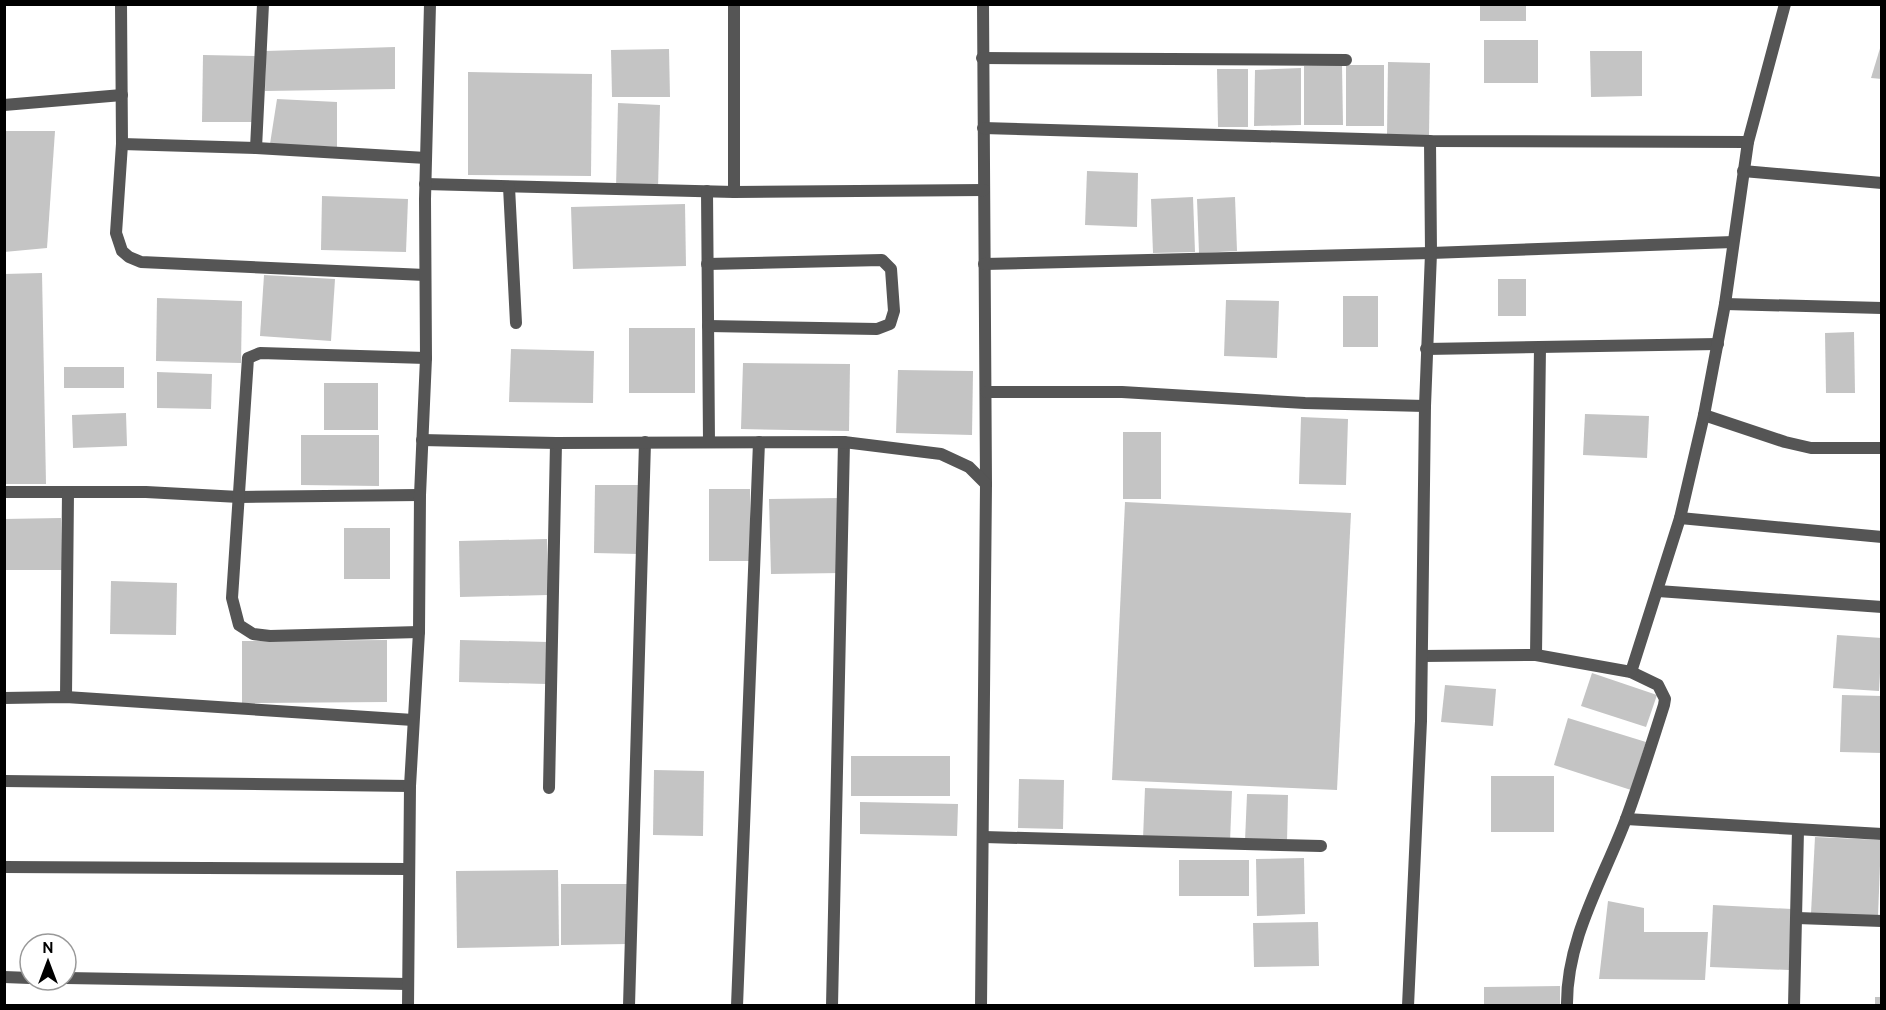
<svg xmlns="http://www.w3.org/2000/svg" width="1886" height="1010" font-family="Cabin,sans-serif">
	<rect width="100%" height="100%" fill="#fff"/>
	<g fill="#c4c4c4">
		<rect x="1480" y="4" width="46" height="17"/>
		<rect x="1484" y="40" width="54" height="43"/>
		<path d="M 1881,45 L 1882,79 L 1871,78 Z"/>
		<path d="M 395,47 L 395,89 L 265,91 L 266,51 Z"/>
		<path d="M 669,49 L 670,97 L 612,97 L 611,50 Z"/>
		<path d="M 1590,51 L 1642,51 L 1642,96 L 1591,97 Z"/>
		<path d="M 203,55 L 255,56 L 255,122 L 202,122 Z"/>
		<path d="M 1388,62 L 1430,63 L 1429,135 L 1387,135 Z"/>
		<path d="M 1342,65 L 1343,125 L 1304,125 L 1304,66 Z"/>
		<rect x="1346" y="65" width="38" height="61"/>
		<path d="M 1301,68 L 1301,125 L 1254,126 L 1255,70 Z"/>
		<path d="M 1217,69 L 1248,69 L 1248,127 L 1218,127 Z"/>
		<path d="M 468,72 L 592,74 L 591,176 L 468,175 Z"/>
		<path d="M 277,99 L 337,102 L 337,147 L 270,144 Z"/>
		<path d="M 618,103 L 660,105 L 658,189 L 616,188 Z"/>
		<path d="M 4,131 L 55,131 L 47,248 L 4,252 Z"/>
		<path d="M 1087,171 L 1138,173 L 1137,227 L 1085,225 Z"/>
		<path d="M 322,196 L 408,199 L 406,252 L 321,250 Z"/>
		<path d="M 1193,197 L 1195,252 L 1153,253 L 1151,199 Z"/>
		<path d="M 1235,197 L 1237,251 L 1199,253 L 1197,199 Z"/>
		<path d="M 685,204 L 686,266 L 573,269 L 571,207 Z"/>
		<path d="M 42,273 L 46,484 L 4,484 L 4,274 Z"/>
		<path d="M 264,275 L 335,279 L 331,341 L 260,336 Z"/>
		<rect x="1498" y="279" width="28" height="37"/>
		<rect x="1343" y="296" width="35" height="51"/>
		<path d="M 157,298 L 242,301 L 241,363 L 156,361 Z"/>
		<path d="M 1226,300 L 1279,301 L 1277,358 L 1224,356 Z"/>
		<rect x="629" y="328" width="66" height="65"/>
		<path d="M 1854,332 L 1855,393 L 1826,393 L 1825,333 Z"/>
		<path d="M 511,349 L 594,351 L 593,403 L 509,402 Z"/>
		<path d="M 743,363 L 850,364 L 849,431 L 741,429 Z"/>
		<rect x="64" y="367" width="60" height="21"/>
		<path d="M 898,370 L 973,371 L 972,435 L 896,433 Z"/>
		<path d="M 157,372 L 212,374 L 211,409 L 157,408 Z"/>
		<rect x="324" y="383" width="54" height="47"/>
		<path d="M 126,413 L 127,446 L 73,448 L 72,415 Z"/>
		<path d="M 1585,414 L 1649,416 L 1647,458 L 1583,455 Z"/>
		<path d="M 1301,417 L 1348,419 L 1346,485 L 1299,484 Z"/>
		<rect x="1123" y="432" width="38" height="67"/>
		<path d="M 301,435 L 379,435 L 379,486 L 301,485 Z"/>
		<path d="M 595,485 L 639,485 L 639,554 L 594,553 Z"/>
		<rect x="709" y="489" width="41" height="72"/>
		<path d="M 840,498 L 841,573 L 771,574 L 769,499 Z"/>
		<path d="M 1125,502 L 1351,513 L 1337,790 L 1112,780 Z"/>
		<path d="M 61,518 L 62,570 L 4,570 L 4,519 Z"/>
		<rect x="344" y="528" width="46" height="51"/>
		<path d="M 547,539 L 548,595 L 460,597 L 459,541 Z"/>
		<path d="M 111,581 L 177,583 L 176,635 L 110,634 Z"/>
		<path d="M 1837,635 L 1882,638 L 1879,691 L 1833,688 Z"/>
		<path d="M 387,640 L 387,702 L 242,703 L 242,641 Z"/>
		<path d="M 460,640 L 548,642 L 547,684 L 459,682 Z"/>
		<path d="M 1592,673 L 1657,695 L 1646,727 L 1581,706 Z"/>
		<path d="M 1445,685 L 1496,689 L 1493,726 L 1441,722 Z"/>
		<path d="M 1842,695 L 1882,696 L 1882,753 L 1840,752 Z"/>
		<path d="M 1568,718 L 1646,742 L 1631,790 L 1554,765 Z"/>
		<rect x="851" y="756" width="99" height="40"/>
		<path d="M 654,770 L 704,771 L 703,836 L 653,835 Z"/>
		<rect x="1491" y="776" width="63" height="56"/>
		<path d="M 1019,779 L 1064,780 L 1063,829 L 1018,828 Z"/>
		<path d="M 1145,788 L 1232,791 L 1230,842 L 1143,839 Z"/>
		<path d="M 1247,794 L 1288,795 L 1287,842 L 1245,841 Z"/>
		<path d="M 860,802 L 958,804 L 957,836 L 860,834 Z"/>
		<path d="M 1815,837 L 1881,840 L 1878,916 L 1811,913 Z"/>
		<path d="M 1304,858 L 1305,914 L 1257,916 L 1256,859 Z"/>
		<rect x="1179" y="860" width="70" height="36"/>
		<path d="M 558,870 L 559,946 L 457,948 L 456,871 Z"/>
		<path d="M 561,884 L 627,884 L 627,944 L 561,945 Z"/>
		<path d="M 1608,901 L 1644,908 L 1644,932 L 1708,932 L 1705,980 L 1599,979 Z"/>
		<path d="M 1713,905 L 1792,909 L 1789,970 L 1710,967 Z"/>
		<path d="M 1318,922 L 1319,966 L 1254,967 L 1253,923 Z"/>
		<path d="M 1560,986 L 1560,1006 L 1484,1006 L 1484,987 Z"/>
		<rect x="1875" y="997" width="7" height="9"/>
	</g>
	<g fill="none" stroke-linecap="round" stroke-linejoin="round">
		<g stroke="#555" stroke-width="12">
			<path d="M 121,4 L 122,144 L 116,233 L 122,251 L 129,257 L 141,262 L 425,275"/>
			<path d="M 983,4 L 986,484"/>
			<path d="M 982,58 L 1346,60"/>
			<path d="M 4,105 L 122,95"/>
			<path d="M 983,128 L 1430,141 L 1748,142"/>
			<path d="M 122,144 L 256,148 L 426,158"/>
			<path d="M 256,148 L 263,4"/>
			<path d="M 1743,171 L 1882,183"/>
			<path d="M 425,184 L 734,192 L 984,190"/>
			<path d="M 509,187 L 516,323"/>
			<path d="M 707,191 L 709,442"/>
			<path d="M 734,192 L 734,4"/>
			<path d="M 707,264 L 882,260 L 891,269 L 894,311 L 890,324 L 877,329 L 708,326"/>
			<path d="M 984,264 L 1431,253 L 1733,242"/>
			<path d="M 1725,304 L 1882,308"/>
			<path d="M 1426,349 L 1718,344"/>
			<path d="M 986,392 L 1122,392 L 1305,403 L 1425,406"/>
			<path d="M 1704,415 L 1785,442 L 1811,448 L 1882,448"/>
			<path d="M 4,492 L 146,492 L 239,497 L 420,495"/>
			<path d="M 1680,518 L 1882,537"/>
			<path d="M 1658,591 L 1882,607"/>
			<path d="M 419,632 L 270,636 L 253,634 L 239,625 L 232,598 L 248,358 L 260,353 L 426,358"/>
			<path d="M 1536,655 L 1540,347"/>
			<path d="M 1422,656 L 1536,655 L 1631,672 L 1658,685 L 1665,699 L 1664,705 C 1652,743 1640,781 1626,819 C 1603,880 1566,939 1567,1006"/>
			<path d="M 1631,672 L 1680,518 L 1704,415 L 1725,304 L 1748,142 L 1785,4"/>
			<path d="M 66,697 L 68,492"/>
			<path d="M 4,698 L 66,697 L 413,720"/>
			<path d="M 4,781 L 410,786"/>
			<path d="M 549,788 L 556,443"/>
			<path d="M 1626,819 L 1882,834"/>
			<path d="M 984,837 L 1321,846"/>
			<path d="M 4,867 L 408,869"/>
			<path d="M 1797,918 L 1882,921"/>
			<path d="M 4,977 L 30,978"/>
			<path d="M 66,978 L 408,984"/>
			<path d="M 629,1006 L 645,442"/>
			<path d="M 737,1006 L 759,442"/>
			<path d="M 832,1006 L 844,442"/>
			<path d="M 1408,1006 L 1421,721 L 1425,406 L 1431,253 L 1430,141"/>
			<path d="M 1794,1006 L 1798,830"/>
		</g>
		<g stroke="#555" stroke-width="12">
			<path d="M 422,440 L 556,443 L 844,442 L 941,454 L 969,467 L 986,484 L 981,1006"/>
			<path d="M 408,1006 L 410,786 L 419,632 L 420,495 L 426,358 L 425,199 L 430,4"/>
		</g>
	</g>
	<rect width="1886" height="1010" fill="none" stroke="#000000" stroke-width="12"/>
	<g transform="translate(48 962)"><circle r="28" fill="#ffffff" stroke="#999999" stroke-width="1.5"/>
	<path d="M0-4.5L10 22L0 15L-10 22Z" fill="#000000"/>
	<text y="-9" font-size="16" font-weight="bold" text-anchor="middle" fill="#000000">N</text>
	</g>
</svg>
